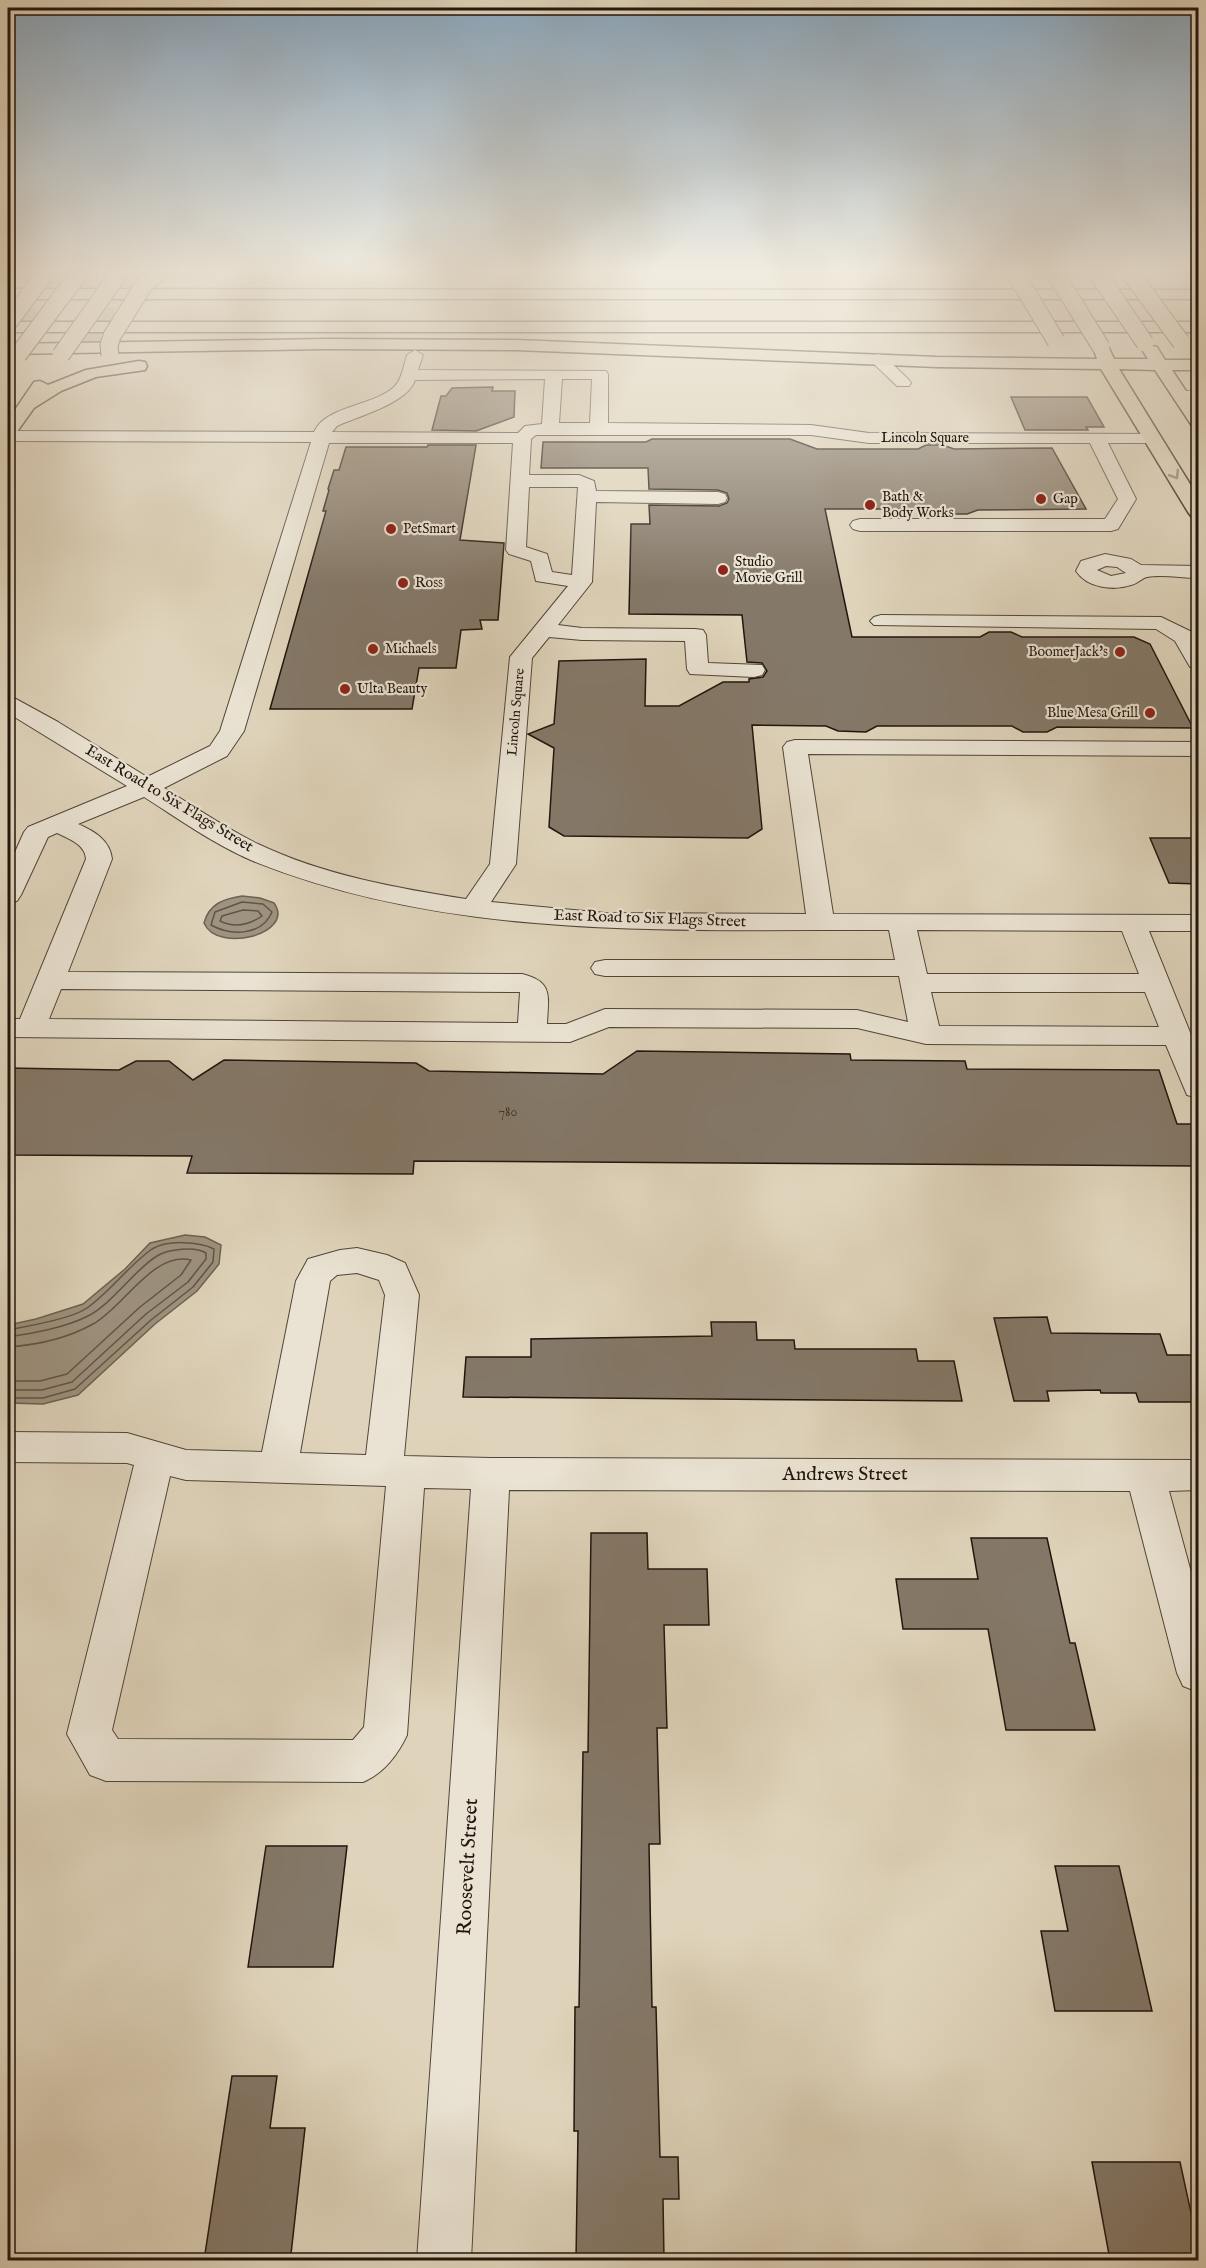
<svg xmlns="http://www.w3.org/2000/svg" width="1206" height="2268" font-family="'IM FELL English',serif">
	<rect width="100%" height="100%" fill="#dfd4bb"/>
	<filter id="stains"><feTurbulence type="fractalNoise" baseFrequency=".00333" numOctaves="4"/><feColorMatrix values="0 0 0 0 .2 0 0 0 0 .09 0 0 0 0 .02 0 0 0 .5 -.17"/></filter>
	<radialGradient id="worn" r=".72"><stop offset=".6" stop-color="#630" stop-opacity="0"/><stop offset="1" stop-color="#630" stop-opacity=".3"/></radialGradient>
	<g fill="#9e9380" stroke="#6c6152" stroke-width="1.5">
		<path d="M 242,896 L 260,898 L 274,903 C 296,934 217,954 204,923 C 209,904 223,899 242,896 Z"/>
		<path d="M 185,1235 L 205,1237 L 221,1245 L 219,1264 L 197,1291 L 155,1324 L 78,1395 L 43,1404 L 8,1403 L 8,1325 L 36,1319 L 83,1304 L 125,1269 L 150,1243 Z"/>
	</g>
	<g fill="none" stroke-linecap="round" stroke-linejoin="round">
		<g stroke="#605447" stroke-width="1.5">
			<path d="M 242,902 L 263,904 L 272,912 C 262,936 231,936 211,925 L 215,912 Z"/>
			<path d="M 243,910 L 258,911 L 262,916 C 249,925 234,928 220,921 L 222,916 Z"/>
			<path d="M 8,1330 C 28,1326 71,1319 87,1308 C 111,1291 128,1266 152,1249 C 167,1240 199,1241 214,1249 L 213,1262 L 193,1287 L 151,1320 L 75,1389 L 43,1398 L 8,1398"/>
			<path d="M 8,1337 C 34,1333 64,1328 88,1316 C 112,1304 135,1269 157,1256 C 168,1249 195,1246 206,1253 L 206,1259 L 188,1282 L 146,1314 L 72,1382 L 42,1390 L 8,1390"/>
			<path d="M 8,1347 C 37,1345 68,1338 93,1324 C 124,1307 153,1251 191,1260 L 181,1275 L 140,1307 L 67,1374 L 40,1381 L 8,1381"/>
		</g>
	</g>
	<g fill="#847868" stroke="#21150e" stroke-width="1.5">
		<path d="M 493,387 L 492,391 L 515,391 L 514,417 L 476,431 L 432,430 L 441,396 L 446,396 L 452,388 Z"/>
		<path d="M 1011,397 L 1087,397 L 1104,427 L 1086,427 L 1088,430 L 1025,430 Z"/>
		<path d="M 652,439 L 790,439 L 817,449 L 918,449 L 926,445 L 943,445 L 954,449 L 1052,448 L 1086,509 L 978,510 L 967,514 L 950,514 L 938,509 L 825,509 L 852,637 L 980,637 L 989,632 L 1011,632 L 1022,637 L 1134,637 L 1150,644 L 1193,728 L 1057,727 L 1047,732 L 1023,732 L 1012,726 L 877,726 L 866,732 L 838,731 L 826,726 L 752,725 L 762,829 L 748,838 L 564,836 L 549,827 L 554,748 L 528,734 L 554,724 L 559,661 L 646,659 L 645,706 L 679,706 L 723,682 L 749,682 L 749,679 L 763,677 L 767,671 L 762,663 L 747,662 L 742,615 L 629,614 L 631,524 L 650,524 L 649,505 L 719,506 L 727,503 L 729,499 L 727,493 L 718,490 L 649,489 L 648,468 L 541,468 L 543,442 L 646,442 Z"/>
		<path d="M 428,445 L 476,445 L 460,540 L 504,543 L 498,620 L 480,620 L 482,629 L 461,630 L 456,668 L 419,668 L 412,709 L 270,709 L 326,511 L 323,511 L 329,490 L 328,489 L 334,470 L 339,470 L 346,447 L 427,447 Z"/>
		<path d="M 1150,838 L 1198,838 L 1198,884 L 1169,883 Z"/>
		<path d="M 637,1051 L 850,1054 L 851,1060 L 965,1061 L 967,1069 L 1159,1070 L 1177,1124 L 1198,1124 L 1198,1166 L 414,1161 L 413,1174 L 187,1173 L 192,1156 L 8,1155 L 8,1068 L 119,1070 L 136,1061 L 169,1061 L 193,1080 L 224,1060 L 416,1063 L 429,1071 L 603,1074 Z"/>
		<path d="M 1047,1317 L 1051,1333 L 1160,1334 L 1167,1355 L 1198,1355 L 1198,1402 L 1139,1402 L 1136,1393 L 1101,1393 L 1100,1390 L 1047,1391 L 1049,1401 L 1014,1401 L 994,1318 Z"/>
		<path d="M 711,1322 L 756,1322 L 757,1340 L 794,1340 L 795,1349 L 916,1349 L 918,1361 L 954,1361 L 962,1401 L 463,1397 L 466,1357 L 531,1357 L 531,1339 L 712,1336 Z"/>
		<path d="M 591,1533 L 647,1533 L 648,1569 L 707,1569 L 709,1625 L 664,1625 L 667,1728 L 657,1728 L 660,1844 L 649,1844 L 652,2007 L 656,2007 L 660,2157 L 678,2157 L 679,2199 L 663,2199 L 664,2260 L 576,2260 L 578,2131 L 574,2131 L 575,2007 L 579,2007 L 583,1752 L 588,1752 Z"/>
		<path d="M 971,1538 L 1047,1538 L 1070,1643 L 1075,1643 L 1095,1730 L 1006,1730 L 988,1629 L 903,1629 L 896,1579 L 978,1579 Z"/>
		<path d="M 266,1846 L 347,1846 L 333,1967 L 248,1967 Z"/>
		<path d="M 1055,1866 L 1119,1866 L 1152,2011 L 1055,2011 L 1041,1931 L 1068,1931 Z"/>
		<path d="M 232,2076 L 277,2076 L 270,2128 L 305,2128 L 291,2254 L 205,2254 Z"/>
		<path d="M 1092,2162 L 1180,2162 L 1198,2245 L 1198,2260 L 1110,2260 Z"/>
	</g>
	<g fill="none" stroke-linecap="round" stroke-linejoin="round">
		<g stroke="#b9ae98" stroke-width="17" stroke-dasharray="17 8" stroke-linecap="butt">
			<path d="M 47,281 L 62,281"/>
			<path d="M 124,281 L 140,281"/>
			<path d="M 20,316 L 36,316"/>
			<path d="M 99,316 L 115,316"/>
			<path d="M 84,339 L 101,339"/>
		</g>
		<defs>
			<g id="minor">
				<path d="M 415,350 L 423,355 L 418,370 L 606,371 L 608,374 L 608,423 L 811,425 L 869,433 L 1158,434 L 1161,438 L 1158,442 L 1152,443 L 1108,443 L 1136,499 L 1118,529 L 1111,531 L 860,531 L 853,529 L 850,525 L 853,521 L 860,519 L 1105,519 L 1118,499 L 1090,443 L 869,443 L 811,435 L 536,435 L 531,439 L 529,475 L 579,475 L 594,481 L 596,491 L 718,492 L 725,494 L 727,498 L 725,502 L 718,504 L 596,502 L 592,582 L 558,625 L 582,628 L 695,629 L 703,630 L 706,635 L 708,663 L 762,665 L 765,670 L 762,675 L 754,677 L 690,674 L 687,669 L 685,641 L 582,640 L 549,637 L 532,658 L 516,864 L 491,902 L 605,913 L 806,914 L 783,747 L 787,742 L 795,740 L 1198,742 L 1198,756 L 808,754 L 833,914 L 1198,915 L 1198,931 L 1149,931 L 1198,1052 L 1198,1098 L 1187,1095 L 1166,1045 L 926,1044 L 857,1028 L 609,1027 L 570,1042 L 8,1037 L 8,1019 L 20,1019 L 86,859 C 85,844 69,839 57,833 L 48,837 L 21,895 L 17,901 L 8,903 L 8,868 L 24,832 L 28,827 L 127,786 L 8,713 L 8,697 L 16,699 L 58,722 L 147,777 L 210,746 L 220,731 L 311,442 L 8,441 L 8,431 L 314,432 C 326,405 376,406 395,386 C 402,379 404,364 407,355 ZM 545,379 L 542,424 L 525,426 L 518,433 L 332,432 L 337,426 C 359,416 408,403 415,380 ZM 562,379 L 592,379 L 590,423 L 559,423 ZM 329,443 L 513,443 L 506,550 L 509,554 L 531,561 L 536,581 L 568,586 L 510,657 L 490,864 L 466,899 C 396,888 323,875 258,844 C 225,828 195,807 164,788 L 227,756 L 244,731 ZM 529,487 L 578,487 L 572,575 L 552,572 L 547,554 L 526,547 ZM 144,797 C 179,819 215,845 253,861 C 455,942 677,929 889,930 L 895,960 L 605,960 L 595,962 L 591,968 L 595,974 L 605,976 L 899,976 L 908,1022 L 857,1010 L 605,1009 L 566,1024 L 547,1024 C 548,996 554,982 522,974 L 68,972 L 112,859 C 110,840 94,831 78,824 ZM 917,930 L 1122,931 L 1139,974 L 927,974 ZM 61,989 L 519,992 L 520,992 L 518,1023 L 49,1019 ZM 931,992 L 1145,992 L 1159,1027 L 939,1026 Z"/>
				<path d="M 878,354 L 884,356 L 909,380 L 911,383 L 909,386 L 897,386 L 872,362 L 870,359 Z"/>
				<path d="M 1182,391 L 1198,391 L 1198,401 L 1176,400 L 1174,396 Z"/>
				<path d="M 1105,554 L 1131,559 L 1141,565 L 1198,566 L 1198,578 C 1182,578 1163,574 1147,577 C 1142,578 1137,584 1131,585 C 1113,591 1087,588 1076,571 L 1081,561 ZM 1106,566 L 1117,567 L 1126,573 L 1111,576 L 1097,570 Z"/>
				<path d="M 881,615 L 1161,617 L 1192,632 L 1198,644 L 1198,668 L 1190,667 L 1175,641 L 1156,629 L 874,625 L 870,621 L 874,617 Z"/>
				<path d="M 357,1248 L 387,1255 L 405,1263 L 419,1295 L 404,1456 L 491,1458 L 1198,1460 L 1198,1490 L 1169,1491 L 1198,1598 L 1198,1692 L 1183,1686 L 1177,1673 L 1130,1491 L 509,1490 L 471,2260 L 417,2260 L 471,1489 L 424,1488 L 407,1735 C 397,1756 384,1773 363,1782 L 106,1781 L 90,1775 L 67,1734 L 134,1465 L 127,1463 L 8,1462 L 8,1432 L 127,1433 L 186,1450 L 262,1452 L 296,1281 L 308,1259 L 340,1250 ZM 357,1273 L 379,1280 L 385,1295 L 366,1455 L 300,1453 L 330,1281 L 337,1275 ZM 170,1476 L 186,1480 L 386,1486 L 364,1727 L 353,1740 L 118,1739 L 112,1730 Z"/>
			</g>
			<g id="major">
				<path d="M 326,339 L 516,340 L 937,357 L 1097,359 L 1093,347 L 1101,342 L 1107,344 L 1114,359 L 1148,359 L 1143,351 L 1151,346 L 1157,347 L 1165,360 L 1198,360 L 1198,370 L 1172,370 L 1198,409 L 1198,427 L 1192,426 L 1155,370 L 1119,369 L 1198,497 L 1198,518 L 1191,516 L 1188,512 L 1101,369 L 937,367 L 516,350 L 326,349 L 8,354 L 8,344 Z"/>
				<path d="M 139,361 L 145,362 L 147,366 L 145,370 L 96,377 L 61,391 L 34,408 L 14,436 L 8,437 L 8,420 L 34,382 L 40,381 L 48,385 L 86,370 Z"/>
			</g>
			<g id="highway">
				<path d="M 8,289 L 1198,290 L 1198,299 L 8,299 Z"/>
				<rect x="8" y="322" width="1190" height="10"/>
			</g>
		</defs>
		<use href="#minor" stroke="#504539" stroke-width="2"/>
		<use href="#major" stroke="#21150e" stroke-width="3"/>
		<use href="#highway" stroke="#21150e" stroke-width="3"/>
		<use href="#minor" fill="#eae3d3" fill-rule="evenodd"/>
		<use href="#major" fill="#dfd4bb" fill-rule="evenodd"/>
		<use href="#highway" fill="#dfd4bb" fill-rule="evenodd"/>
		<defs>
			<g id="major-bridge">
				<path d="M 1053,270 L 1101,347"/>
				<path d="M 1095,270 L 1145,343"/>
				<path d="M 1015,273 L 1056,341"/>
				<path d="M 1131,274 L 1181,342"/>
				<path d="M 8,323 L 46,272"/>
				<path d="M 18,355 L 80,272"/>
				<path d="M 61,355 L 120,272"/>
				<path d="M 110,355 L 109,345 L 112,336 L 145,283 L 159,272"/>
			</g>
		</defs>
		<use href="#major-bridge" stroke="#21150e" stroke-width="19" stroke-linecap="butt"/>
		<use href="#major-bridge" stroke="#dfd4bb" stroke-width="17"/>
	</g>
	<defs><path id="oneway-chevron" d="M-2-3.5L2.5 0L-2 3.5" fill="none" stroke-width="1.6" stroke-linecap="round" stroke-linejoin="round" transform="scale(1.5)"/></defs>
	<use stroke="#8a7e6d" href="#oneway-chevron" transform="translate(1175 475) rotate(58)"/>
	<linearGradient id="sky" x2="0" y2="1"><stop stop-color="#8aa7be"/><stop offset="0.46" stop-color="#f1ece0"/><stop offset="1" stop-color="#f1ece0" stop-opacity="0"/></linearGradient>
	<rect width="1206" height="587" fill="url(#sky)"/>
	<g fill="#8f2418" stroke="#eae3d3" stroke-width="2">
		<circle cx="1041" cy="499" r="6"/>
		<circle cx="870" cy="505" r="6"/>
		<circle cx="391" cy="529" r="6"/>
		<circle cx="723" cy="570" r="6"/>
		<circle cx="403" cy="583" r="6"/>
		<circle cx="373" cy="649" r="6"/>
		<circle cx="1120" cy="652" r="6"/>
		<circle cx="345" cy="689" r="6"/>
		<circle cx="1150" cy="713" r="6"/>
	</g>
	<g text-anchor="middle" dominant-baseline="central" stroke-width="4.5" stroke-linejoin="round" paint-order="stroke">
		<g font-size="14" fill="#21150e" stroke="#eae3d3">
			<text x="925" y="438">Lincoln Square</text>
			<text transform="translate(516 712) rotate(-85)">Lincoln Square</text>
		</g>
		<g font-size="14" fill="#21150e" stroke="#eae3d3" text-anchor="start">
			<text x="882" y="497">Bath &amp;<tspan x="882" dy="16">Body Works</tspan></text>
			<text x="1053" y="499">Gap</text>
			<text x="403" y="529">PetSmart</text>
			<text x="735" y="562">Studio<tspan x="735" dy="16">Movie Grill</tspan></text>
			<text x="415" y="583">Ross</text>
			<text x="385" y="649">Michaels</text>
			<text x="1108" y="652" text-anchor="end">BoomerJack's</text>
			<text x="357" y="689">Ulta Beauty</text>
			<text x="1138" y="713" text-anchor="end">Blue Mesa Grill</text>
		</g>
		<g font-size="14" fill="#3a2e24">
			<text x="508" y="1112">780</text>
		</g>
		<g font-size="16" fill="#21150e" stroke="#eae3d3">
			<text transform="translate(169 799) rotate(31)">East Road to Six Flags Street</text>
			<text transform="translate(650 919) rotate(2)">East Road to Six Flags Street</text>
		</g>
		<g font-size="20" fill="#21150e" stroke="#eae3d3">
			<text x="845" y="1474">Andrews Street</text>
			<text transform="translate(468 1867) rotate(-87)">Roosevelt Street</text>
		</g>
	</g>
	<rect width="1206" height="2268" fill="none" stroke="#dfd4bb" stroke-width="30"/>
	<rect x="9" y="9" width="1188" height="2250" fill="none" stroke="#21150e" stroke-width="3"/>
	<rect x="15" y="15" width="1176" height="2238" fill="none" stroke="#21150e" stroke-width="1.5"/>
	<rect width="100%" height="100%" filter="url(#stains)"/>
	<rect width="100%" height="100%" fill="url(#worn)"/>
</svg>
